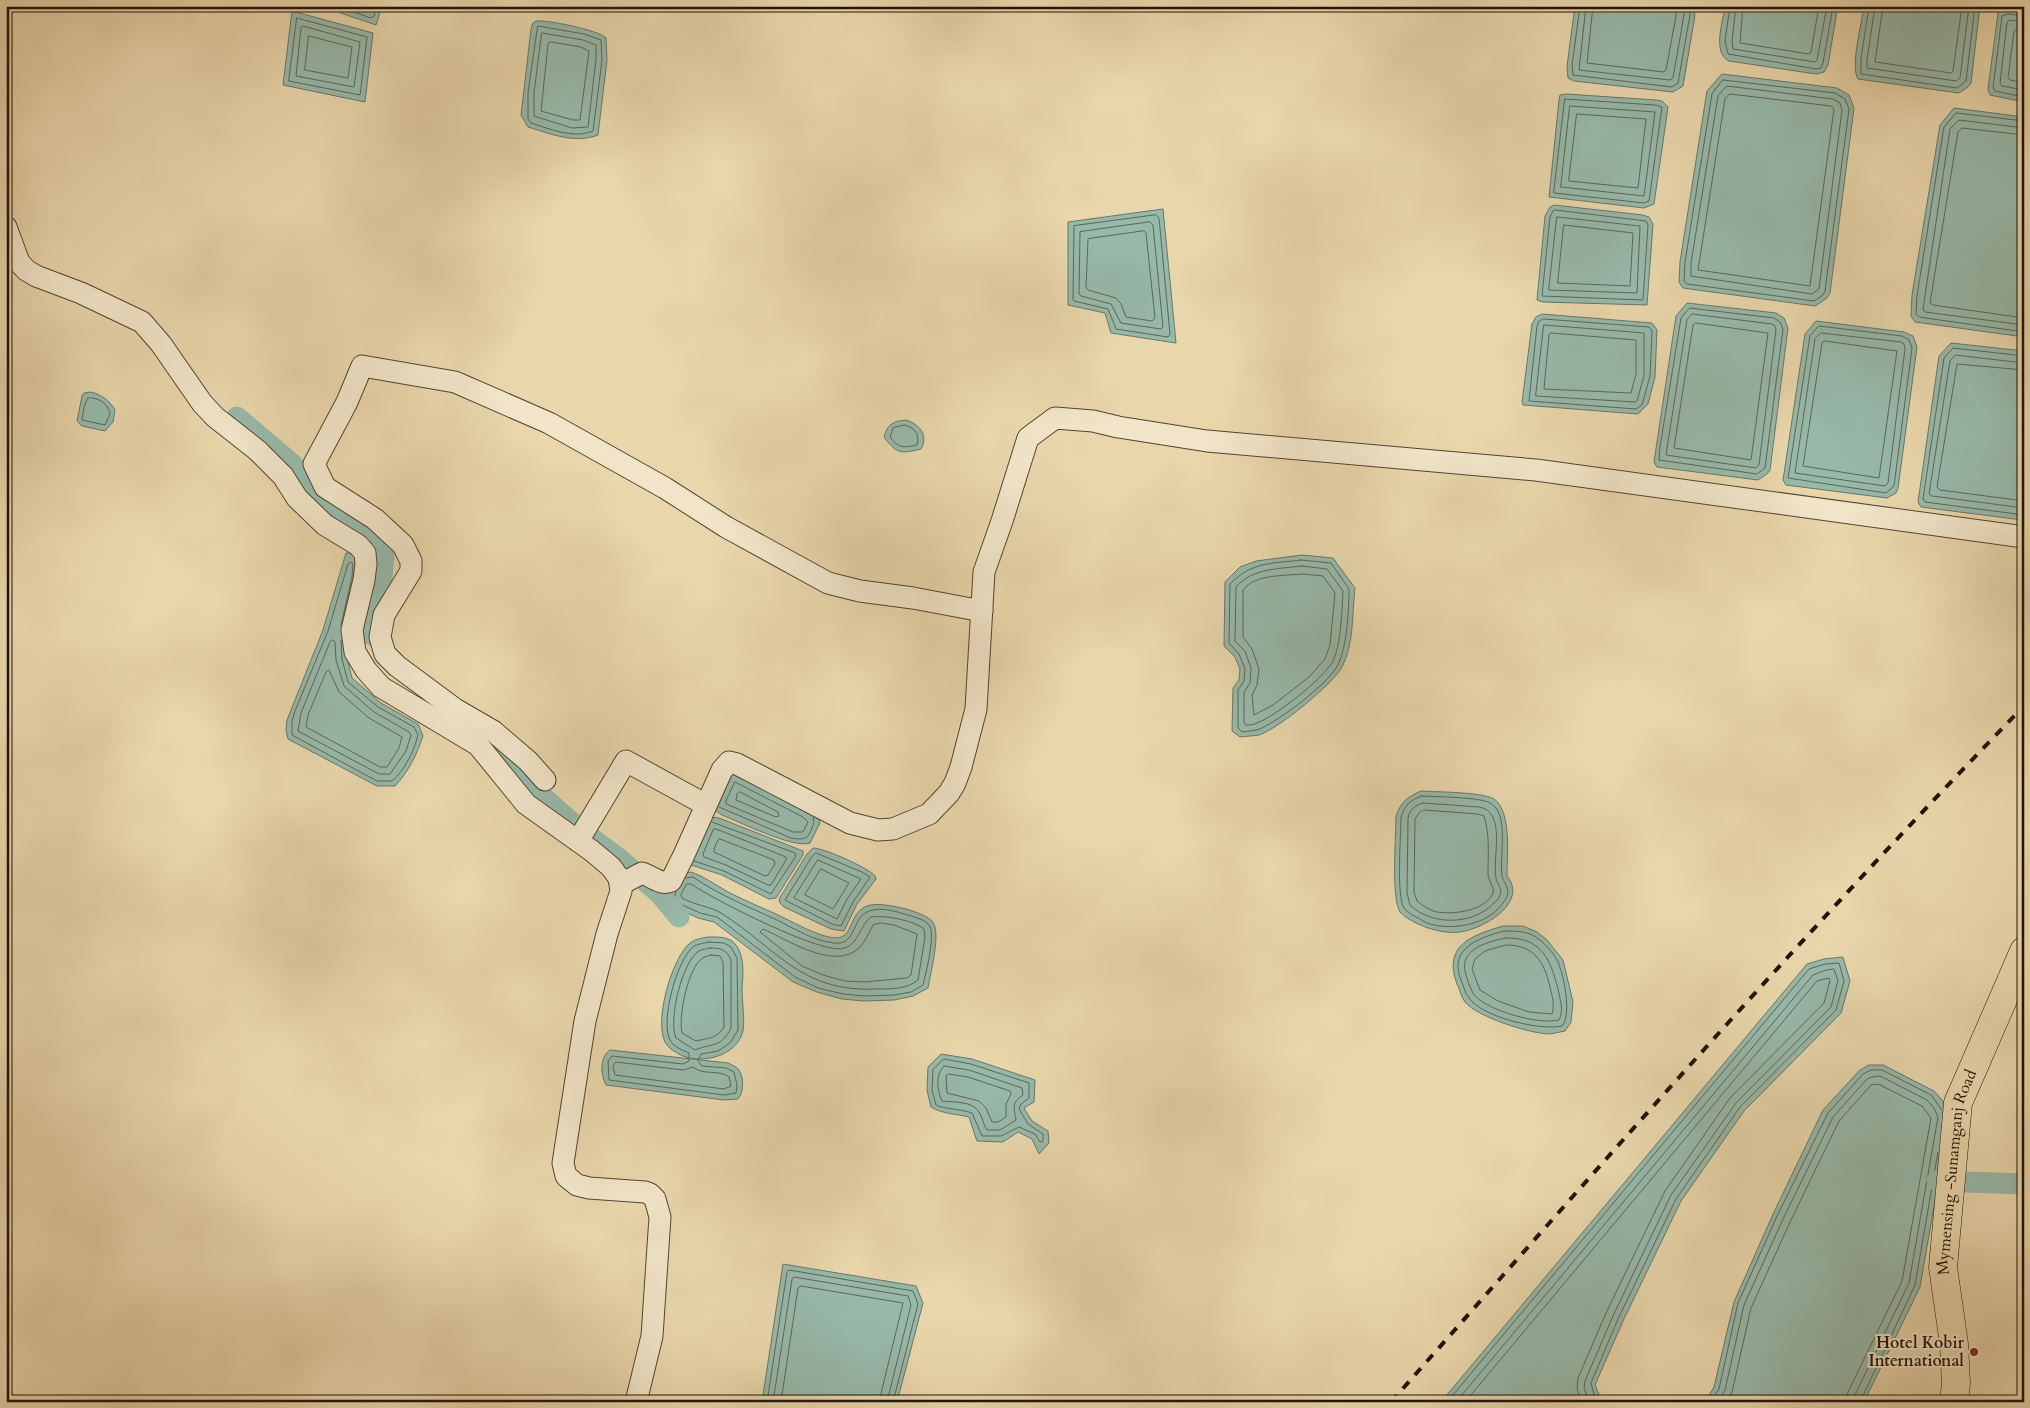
<svg xmlns="http://www.w3.org/2000/svg" width="2030" height="1408" font-family="Cardo,serif">
	<rect width="100%" height="100%" fill="#e9d6ab"/>
	<filter id="stains"><feTurbulence type="fractalNoise" baseFrequency=".004" numOctaves="4"/><feColorMatrix values="0 0 0 0 .2 0 0 0 0 .09 0 0 0 0 .02 0 0 0 .5 -.17"/></filter>
	<radialGradient id="worn" r=".72"><stop offset=".6" stop-color="#630" stop-opacity="0"/><stop offset="1" stop-color="#630" stop-opacity=".3"/></radialGradient>
	<g fill="#97b9aa" stroke="#677769">
		<path d="M 320,6 L 382,6 L 376,25 Z"/>
		<path d="M 1575,6 L 1692,6 L 1695,15 L 1683,86 L 1673,92 L 1574,81 L 1568,78 L 1567,66 Z"/>
		<path d="M 1725,6 L 1838,6 L 1828,65 L 1824,72 L 1816,74 L 1729,61 C 1712,53 1723,21 1725,6 Z"/>
		<path d="M 1864,6 L 1980,6 L 1971,83 L 1968,87 L 1959,93 L 1858,79 C 1850,67 1862,22 1864,6 Z"/>
		<path d="M 2008,9 L 2024,11 L 2024,102 L 1990,95 L 1988,89 L 1998,13 Z"/>
		<path d="M 292,11 L 373,33 L 365,102 L 283,85 Z"/>
		<path d="M 536,21 C 549,20 598,30 606,38 L 607,60 L 598,135 C 575,144 551,134 528,127 L 521,115 L 522,107 L 531,29 L 533,23 Z"/>
		<path d="M 1722,74 L 1837,88 L 1849,95 L 1854,108 L 1830,293 L 1827,298 L 1815,306 L 1683,288 L 1679,282 L 1680,262 L 1707,91 Z"/>
		<path d="M 1566,94 L 1656,100 L 1662,101 L 1668,107 L 1654,204 L 1644,208 L 1549,197 L 1559,100 L 1560,95 Z"/>
		<path d="M 1954,108 L 2024,117 L 2024,337 L 1915,322 L 1911,316 L 1912,295 L 1940,125 Z"/>
		<path d="M 1554,205 L 1643,215 L 1649,217 L 1653,224 L 1647,305 L 1543,302 L 1537,300 L 1545,216 L 1550,207 Z"/>
		<path d="M 1163,209 L 1176,343 L 1111,333 L 1105,313 L 1068,305 L 1068,222 Z"/>
		<path d="M 1687,303 L 1776,313 L 1784,318 L 1788,328 L 1770,470 L 1767,474 L 1758,480 L 1657,467 L 1654,462 L 1676,316 Z"/>
		<path d="M 1542,314 L 1652,323 L 1657,330 L 1655,377 L 1648,404 L 1638,414 L 1523,405 L 1522,402 L 1532,324 L 1536,317 Z"/>
		<path d="M 1816,321 L 1904,332 L 1913,336 L 1917,347 L 1898,488 L 1896,493 L 1887,498 L 1786,485 L 1783,480 L 1805,334 Z"/>
		<path d="M 1951,343 L 2024,351 L 2024,519 L 2022,520 L 1921,507 L 1918,502 L 1939,356 Z"/>
		<path d="M 91,392 C 102,395 109,400 115,410 L 113,422 L 105,431 L 82,426 L 77,421 L 82,396 L 84,393 Z"/>
		<path d="M 906,420 C 919,424 929,435 921,449 C 900,454 897,454 884,437 C 887,425 893,421 906,420 Z"/>
		<path d="M 346,553 L 353,553 L 358,563 L 347,658 L 352,678 L 381,703 L 418,724 L 423,736 C 417,754 409,771 395,786 L 377,786 L 288,739 L 286,730 L 287,720 L 323,630 Z"/>
		<path d="M 1302,555 L 1333,558 L 1355,588 C 1352,613 1354,645 1342,667 C 1333,684 1278,729 1259,735 C 1254,736 1247,736 1240,737 L 1232,731 L 1233,688 L 1239,680 L 1240,669 L 1235,657 L 1224,646 L 1225,582 L 1240,567 L 1256,561 Z"/>
		<path d="M 729,771 L 819,817 L 820,823 L 810,843 C 794,849 740,822 722,815 L 712,808 Z"/>
		<path d="M 1421,791 C 1436,792 1483,792 1494,799 C 1512,812 1507,855 1507,876 C 1529,903 1483,929 1460,932 C 1446,934 1428,929 1416,923 C 1411,920 1404,917 1400,912 C 1391,898 1396,835 1396,816 C 1401,802 1407,797 1421,791 Z"/>
		<path d="M 708,817 L 719,818 L 803,851 L 803,855 L 776,898 L 769,899 L 722,875 L 688,864 Z"/>
		<path d="M 813,848 C 824,848 869,868 875,876 L 876,879 L 857,904 L 844,931 L 831,929 L 784,907 L 780,903 L 779,899 L 807,854 Z"/>
		<path d="M 691,872 C 703,876 716,885 728,892 C 744,900 760,907 776,914 C 793,922 808,931 825,936 C 855,945 846,919 863,908 C 871,902 887,905 897,907 C 905,908 927,915 932,921 C 942,932 930,974 928,988 L 913,996 L 894,1000 L 864,1001 L 842,999 L 817,992 L 793,982 L 714,922 L 698,918 L 679,909 L 670,903 L 671,891 L 682,874 Z"/>
		<path d="M 1503,926 L 1523,926 L 1537,932 L 1547,940 L 1563,960 L 1573,1002 L 1571,1022 L 1565,1031 C 1560,1032 1555,1033 1550,1034 C 1531,1034 1477,1017 1465,1002 C 1461,997 1460,989 1457,984 C 1442,945 1473,935 1503,926 Z"/>
		<path d="M 708,937 C 717,937 730,936 736,945 C 745,957 743,975 742,989 C 742,1001 745,1020 743,1031 C 737,1056 703,1064 683,1056 C 676,1053 668,1048 665,1042 C 654,1020 672,958 690,943 C 695,939 703,938 708,937 Z"/>
		<path d="M 1843,957 L 1850,981 L 1841,1013 L 1744,1111 L 1681,1201 L 1623,1321 L 1595,1385 L 1602,1402 L 1441,1402 L 1807,964 L 1824,959 Z"/>
		<path d="M 610,1050 L 728,1063 C 732,1065 737,1067 739,1070 C 744,1078 744,1092 738,1099 L 724,1100 L 606,1085 C 600,1074 600,1057 610,1050 Z"/>
		<path d="M 941,1054 L 972,1059 L 1035,1080 L 1034,1102 L 1024,1108 L 1032,1121 L 1048,1131 L 1049,1143 L 1039,1154 L 1032,1139 L 1018,1132 L 1003,1142 L 977,1141 L 969,1117 C 957,1114 942,1114 931,1107 L 927,1090 L 928,1067 Z"/>
		<path d="M 1869,1065 L 1883,1065 L 1934,1091 L 1943,1101 L 1950,1114 L 1920,1287 L 1864,1402 L 1705,1402 L 1714,1387 L 1734,1302 L 1774,1212 L 1823,1110 L 1860,1070 Z"/>
		<path d="M 783,1264 L 916,1286 L 923,1303 L 897,1402 L 762,1402 Z"/>
	</g>
	<g fill="none" stroke-linecap="round" stroke-linejoin="round">
		<g stroke="#5c6659" stroke-width="1">
			<path d="M 336,6 L 371,18 L 374,16 L 377,6"/>
			<path d="M 1580,6 L 1572,66 L 1573,75 L 1672,87 L 1678,83 L 1690,15 L 1689,6"/>
			<path d="M 1586,6 L 1579,70 L 1670,80 L 1673,78 L 1684,15 L 1682,6"/>
			<path d="M 1593,6 L 1587,63 L 1664,72 L 1666,70 L 1676,16 L 1675,6"/>
			<path d="M 1730,6 L 1725,41 L 1728,54 L 1816,69 L 1821,68 L 1823,63 L 1833,6"/>
			<path d="M 1736,6 L 1732,41 L 1733,49 L 1815,62 L 1817,60 L 1827,6"/>
			<path d="M 1743,6 L 1740,43 L 1809,54 L 1811,52 L 1819,6"/>
			<path d="M 1869,6 L 1861,59 L 1861,74 L 1957,88 L 1966,81 L 1975,6"/>
			<path d="M 1875,6 L 1867,60 L 1867,68 L 1956,81 L 1960,78 L 1969,6"/>
			<path d="M 1883,6 L 1875,62 L 1951,73 L 1953,71 L 1962,6"/>
			<path d="M 2024,16 L 2008,14 L 2002,16 L 1993,88 L 1995,91 L 2024,97"/>
			<path d="M 297,18 L 367,37 L 360,95 L 289,81 Z"/>
			<path d="M 2024,22 L 2010,20 L 2007,22 L 2000,84 L 2002,86 L 2024,90"/>
			<path d="M 303,26 L 360,42 L 354,87 L 296,76 L 301,28 Z"/>
			<path d="M 538,26 L 584,34 L 601,40 L 602,60 L 593,131 C 574,139 550,129 531,123 L 528,119 L 528,93 Z"/>
			<path d="M 2024,30 L 2016,29 L 2014,31 L 2008,78 L 2010,80 L 2024,83"/>
			<path d="M 542,33 L 583,40 L 596,45 L 596,59 L 588,127 L 572,128 L 534,116 L 534,93 Z"/>
			<path d="M 309,36 L 352,47 L 348,78 L 305,70 Z"/>
			<path d="M 551,42 L 581,47 L 589,51 L 580,120 L 573,120 L 541,111 L 548,44 Z"/>
			<path d="M 1723,80 L 1835,93 L 1845,99 L 1849,109 L 1825,291 L 1823,295 L 1814,301 L 1687,284 L 1684,281 L 1685,262 L 1712,94 Z"/>
			<path d="M 1727,86 L 1833,99 L 1840,103 L 1842,110 L 1819,289 L 1812,294 L 1691,276 L 1691,263 L 1718,96 Z"/>
			<path d="M 1730,94 L 1831,106 L 1834,109 L 1810,286 L 1698,270 L 1725,99 Z"/>
			<path d="M 1565,99 L 1655,105 L 1662,107 L 1649,201 L 1644,203 L 1554,193 Z"/>
			<path d="M 1570,106 L 1655,112 L 1644,196 L 1561,187 Z"/>
			<path d="M 1577,114 L 1646,119 L 1638,188 L 1569,181 Z"/>
			<path d="M 2024,121 L 1956,113 L 1944,127 L 1917,296 L 1916,314 L 1919,317 L 2024,332"/>
			<path d="M 2024,128 L 1959,120 L 1950,129 L 1923,309 L 1925,312 L 2024,325"/>
			<path d="M 2024,135 L 1962,128 L 1958,132 L 1930,303 L 1933,305 L 2024,318"/>
			<path d="M 1555,210 L 1646,221 L 1648,225 L 1643,300 L 1542,296 L 1550,217 L 1553,211 Z"/>
			<path d="M 1156,215 L 1159,218 L 1170,334 L 1168,337 L 1116,329 L 1108,309 L 1074,301 L 1073,299 L 1074,226 Z"/>
			<path d="M 1557,217 L 1640,226 L 1637,293 L 1549,290 Z"/>
			<path d="M 1150,222 L 1153,225 L 1163,327 L 1161,329 L 1121,323 L 1111,304 L 1081,296 L 1079,294 L 1080,232 Z"/>
			<path d="M 1564,225 L 1633,233 L 1630,286 L 1558,283 Z"/>
			<path d="M 1144,231 L 1146,233 L 1155,318 L 1152,321 L 1126,317 L 1121,304 L 1116,298 L 1088,290 L 1086,288 L 1088,239 Z"/>
			<path d="M 1690,308 L 1774,318 L 1780,322 L 1783,329 L 1765,468 L 1757,474 L 1659,460 L 1660,447 L 1681,318 Z"/>
			<path d="M 1692,314 L 1772,324 L 1775,326 L 1776,330 L 1759,465 L 1756,468 L 1666,455 L 1687,320 Z"/>
			<path d="M 1544,319 L 1649,327 L 1652,331 L 1650,376 L 1642,405 L 1636,409 L 1529,401 L 1537,326 L 1539,321 Z"/>
			<path d="M 1696,323 L 1768,333 L 1751,460 L 1674,448 L 1693,325 Z"/>
			<path d="M 1544,325 L 1644,333 L 1644,376 L 1637,401 L 1635,402 L 1536,396 Z"/>
			<path d="M 1819,326 L 1902,336 L 1909,340 L 1912,348 L 1894,486 L 1886,493 L 1788,478 L 1810,336 Z"/>
			<path d="M 1551,333 L 1636,340 L 1636,374 L 1631,393 L 1544,389 L 1549,335 Z"/>
			<path d="M 1821,333 L 1901,342 L 1904,344 L 1905,349 L 1888,483 L 1885,486 L 1795,473 L 1815,339 Z"/>
			<path d="M 1825,341 L 1897,351 L 1879,478 L 1803,466 L 1822,343 Z"/>
			<path d="M 2024,356 L 1953,348 L 1944,358 L 1923,499 L 1925,502 L 2024,515"/>
			<path d="M 2024,363 L 1955,355 L 1950,361 L 1929,494 L 1932,496 L 2024,508"/>
			<path d="M 2024,370 L 1957,364 L 1937,487 L 1940,490 L 2024,501"/>
			<path d="M 88,398 C 98,397 108,403 110,414 L 105,425 L 82,420 L 84,407 Z"/>
			<path d="M 905,425 C 915,428 920,434 917,445 C 903,448 898,448 890,437 L 893,428 Z"/>
			<path d="M 1301,560 L 1331,563 L 1349,589 C 1349,609 1347,647 1338,665 C 1327,685 1281,719 1260,729 C 1255,731 1247,731 1242,732 L 1238,728 L 1238,690 L 1244,681 L 1245,669 L 1239,654 L 1229,643 L 1230,584 C 1253,561 1271,564 1301,560 Z"/>
			<path d="M 1302,566 L 1327,569 L 1343,591 C 1342,610 1341,647 1332,663 C 1321,680 1276,716 1257,723 C 1254,725 1249,725 1246,725 L 1244,722 L 1244,692 L 1250,683 L 1251,668 L 1245,651 L 1235,641 L 1236,587 C 1252,568 1279,569 1302,566 Z"/>
			<path d="M 1302,574 L 1323,576 L 1335,593 L 1330,645 L 1325,659 L 1309,677 L 1273,705 L 1254,715 L 1252,695 L 1257,685 L 1259,669 L 1252,649 L 1243,637 L 1243,590 C 1255,574 1284,576 1302,574 Z"/>
			<path d="M 341,625 L 352,577 L 353,564 L 351,562 L 348,564 L 328,631 L 295,711 L 292,721 L 292,735 L 377,781 L 392,781 C 405,770 414,751 418,735 L 414,727 L 378,707 L 348,682 L 342,659 L 341,640"/>
			<path d="M 333,640 L 335,642 L 336,660 L 344,686 L 374,712 L 409,732 L 411,735 L 406,751 L 390,774 L 379,774 L 298,731 L 301,713 L 330,642 Z"/>
			<path d="M 329,670 L 339,692 L 369,718 L 402,737 L 399,748 L 387,767 L 380,767 L 306,727 L 308,715 L 326,672 Z"/>
			<path d="M 735,782 L 803,817 L 808,822 L 803,832 L 793,832 L 726,804 L 726,801 Z"/>
			<path d="M 740,792 L 778,812 L 779,816 L 776,817 L 736,800 L 737,794 Z"/>
			<path d="M 1422,796 C 1437,797 1480,797 1490,803 C 1510,813 1499,858 1502,876 C 1504,884 1512,890 1505,900 C 1491,924 1455,931 1430,924 C 1425,923 1421,919 1416,917 C 1412,915 1407,912 1404,908 C 1396,895 1401,835 1401,817 C 1405,805 1410,800 1422,796 Z"/>
			<path d="M 1423,803 L 1479,807 C 1507,812 1492,857 1496,878 C 1497,885 1503,888 1500,895 C 1499,899 1496,901 1493,904 C 1472,925 1432,926 1410,905 L 1407,893 L 1408,818 C 1410,809 1414,806 1423,803 Z"/>
			<path d="M 719,807 L 791,838 C 808,841 809,837 814,822 L 813,817"/>
			<path d="M 1424,810 L 1478,814 L 1484,816 C 1490,835 1488,855 1488,874 C 1488,880 1495,888 1493,893 C 1486,911 1450,916 1433,911 C 1428,909 1421,904 1417,901 L 1414,892 L 1415,819 L 1419,813 Z"/>
			<path d="M 716,829 L 786,857 L 786,860 L 771,885 L 768,885 L 726,865 L 704,857 L 703,854 L 713,830 Z"/>
			<path d="M 720,839 L 774,860 L 775,864 L 768,875 L 765,876 L 714,852 L 714,849 L 718,840 Z"/>
			<path d="M 816,853 L 862,872 L 870,877 L 853,902 L 841,926 L 832,924 L 785,900 L 811,858 Z"/>
			<path d="M 818,860 L 861,879 L 847,899 L 837,919 L 794,898 Z"/>
			<path d="M 694,861 L 724,871 L 771,894 L 796,856 L 795,853 L 712,822"/>
			<path d="M 821,869 L 849,883 L 833,909 L 805,895 Z"/>
			<path d="M 687,884 L 691,884 C 711,898 825,957 845,948 C 860,942 860,925 871,917 C 885,915 913,920 924,929 L 925,937 L 918,980 C 907,989 891,989 878,989 C 801,993 779,950 721,913 C 712,907 694,905 682,898 L 681,895 Z"/>
			<path d="M 676,891 L 675,896 L 676,902 L 700,913 L 717,917 L 795,977 L 818,988 L 843,994 L 864,996 L 894,995 L 911,992 L 923,985 C 926,973 936,934 929,925 C 923,918 909,916 901,913 C 892,910 876,907 867,912 C 852,919 856,946 834,943 C 814,941 795,929 777,920 C 749,907 719,895 693,877 L 686,878"/>
			<path d="M 881,923 L 894,925 L 917,934 L 911,975 L 907,978 L 864,982 L 845,981 L 823,975 L 802,966 L 760,932 L 763,929 C 788,940 834,971 859,948 C 865,942 869,933 873,925 Z"/>
			<path d="M 1504,931 C 1515,931 1525,931 1534,936 C 1543,941 1554,953 1558,962 C 1564,976 1572,1015 1562,1026 C 1540,1031 1482,1017 1469,998 C 1465,994 1464,986 1461,980 C 1448,948 1479,938 1504,931 Z"/>
			<path d="M 1505,938 C 1541,937 1550,958 1558,989 C 1560,999 1564,1011 1559,1020 C 1538,1025 1490,1011 1475,996 C 1471,991 1469,984 1467,978 C 1456,950 1484,943 1505,938 Z"/>
			<path d="M 709,942 L 724,943 L 731,947 L 737,958 L 738,1030 L 730,1043 L 718,1051 L 701,1054 L 698,1061 L 702,1066 L 726,1068 L 734,1072 L 737,1085 L 736,1093 L 724,1095 L 609,1080 L 608,1061 L 612,1056 L 683,1064 L 689,1061 L 689,1053 C 683,1050 673,1047 670,1040 C 660,1021 677,959 694,946 C 698,944 705,943 709,942 Z"/>
			<path d="M 1506,945 C 1534,945 1544,961 1550,987 C 1552,996 1555,1005 1552,1014 L 1529,1012 L 1498,1001 L 1480,990 L 1472,969 L 1475,959 L 1485,951 Z"/>
			<path d="M 710,948 C 721,948 726,949 731,960 L 731,1028 C 721,1048 712,1043 695,1050 L 676,1038 C 668,1021 682,961 699,951 C 702,949 707,949 710,948 Z"/>
			<path d="M 711,955 L 720,956 L 723,962 L 724,1027 C 717,1039 708,1038 696,1041 L 682,1033 C 678,1018 688,966 703,958 C 706,956 708,956 711,955 Z"/>
			<path d="M 944,1059 L 971,1064 L 1029,1083 L 1029,1098 L 1021,1104 L 1019,1109 L 1028,1124 L 1043,1134 L 1043,1141 L 1040,1142 L 1035,1134 L 1019,1127 L 1001,1136 L 982,1136 L 972,1113 C 962,1109 943,1109 936,1105 L 932,1090 L 933,1070 Z"/>
			<path d="M 616,1062 L 683,1070 L 693,1067 C 704,1076 719,1069 729,1077 L 731,1086 L 724,1089 L 615,1075 L 613,1067 Z"/>
			<path d="M 944,1066 L 969,1070 L 1022,1088 L 1023,1095 C 1011,1103 1014,1108 1016,1120 L 1000,1130 L 987,1130 C 983,1125 983,1117 979,1112 C 973,1101 952,1102 942,1101 C 937,1090 935,1075 944,1066 Z"/>
			<path d="M 949,1074 L 968,1077 L 1010,1091 L 1011,1094 L 1006,1104 L 1006,1117 L 998,1122 L 992,1122 L 986,1108 L 979,1101 L 947,1093 L 946,1076 Z"/>
			<path d="M 767,1402 L 787,1272 L 789,1270 L 913,1291 L 918,1304 L 893,1402"/>
			<path d="M 773,1402 L 792,1279 L 794,1277 L 908,1296 L 911,1305 L 887,1402"/>
			<path d="M 781,1402 L 798,1288 L 801,1286 L 903,1303 L 879,1402"/>
			<path d="M 1447,1402 L 1809,969 L 1825,964 L 1839,963 L 1844,981 L 1836,1010 L 1740,1107 L 1676,1199 L 1618,1319 L 1591,1383 L 1596,1402"/>
			<path d="M 1456,1402 L 1813,975 L 1826,970 L 1834,969 L 1838,981 L 1831,1007 L 1736,1103 L 1671,1195 L 1613,1316 L 1585,1381 L 1584,1388 L 1589,1402"/>
			<path d="M 1465,1402 L 1817,981 L 1829,978 L 1830,981 L 1824,1003 L 1730,1098 L 1665,1191 L 1606,1313 L 1578,1378 L 1577,1388 L 1581,1402"/>
			<path d="M 1710,1402 L 1719,1389 L 1738,1303 L 1778,1214 L 1828,1113 L 1863,1074 L 1871,1070 L 1882,1070 L 1931,1095 L 1942,1110"/>
			<path d="M 1718,1402 L 1725,1390 L 1744,1305 L 1784,1217 L 1833,1117 L 1867,1079 L 1872,1077 L 1880,1076 L 1927,1100 L 1934,1108 L 1938,1117 L 1909,1283 L 1855,1395 L 1854,1402"/>
			<path d="M 1727,1402 L 1732,1392 L 1751,1308 L 1791,1220 L 1839,1121 L 1871,1085 L 1878,1084 L 1922,1106 L 1931,1118 L 1902,1281 L 1848,1392 L 1846,1402"/>
			<path d="M 1860,1402 L 1915,1285 L 1938,1152"/>
		</g>
		<g stroke="#97b9aa" stroke-width="21">
			<path d="M 237,417 L 290,462 L 306,478 L 313,491 L 331,510 L 376,543 L 384,555 L 382,577 L 372,624 L 372,635"/>
			<path d="M 472,734 L 499,752 L 523,779 L 579,829 L 617,857 L 659,893 L 679,917"/>
			<path d="M 1937,1181 L 2024,1184"/>
		</g>
		<defs>
			<g id="street">
				<path d="M 6,227 L 19,262 L 26,270 L 36,276 L 81,293 L 142,322 L 161,344 L 202,403 L 215,417 L 257,450 L 283,476 L 297,498 L 325,525 L 358,545 L 365,553 L 366,564 L 364,580 L 352,630 L 355,652 L 366,670 L 381,687 L 478,745 L 526,804 L 592,851 L 611,867 L 619,878 L 621,891 L 607,934 L 585,1021 L 563,1163 L 566,1176 L 577,1185 L 589,1188 L 645,1192 L 650,1194 L 655,1199 L 660,1217 L 652,1336 L 636,1402"/>
				<path d="M 545,780 L 528,761 L 493,731 L 455,709 L 397,666 L 385,654 L 380,637 L 384,615 L 411,571 L 411,561 L 403,545 L 375,519 L 325,487 L 314,464 L 347,402 L 362,366 L 455,382 L 549,423 L 665,488 L 726,527 L 828,583 L 860,591 L 913,598 L 982,611"/>
				<path d="M 578,841 L 626,761 L 706,805"/>
				<path d="M 621,884 L 642,873 C 652,876 661,886 671,881 L 683,857 L 722,770 L 729,762 L 737,764 L 850,823 L 878,830 L 893,829 L 929,814 L 949,793 L 955,783 L 961,767 L 976,709 L 984,572 L 1002,521 L 1028,438 L 1055,418 L 1093,421 L 1118,427 L 1207,441 L 1536,470 L 2024,537"/>
			</g>
			<g id="primary">
				<path id="s1" d="M 1954,1402 L 1956,1383 L 1954,1344 L 1943,1267 L 1958,1103 L 2024,951"/>
			</g>
		</defs>
		<use href="#street" stroke="#524431" stroke-width="23"/>
		<use href="#primary" stroke="#201308" stroke-width="29"/>
		<use href="#street" stroke="#f1e4c8" stroke-width="21"/>
		<use href="#primary" stroke="#e9d6ab" stroke-width="28"/>
		<path stroke="#201308" stroke-width="4" stroke-dasharray="9 9" stroke-linecap="butt" d="M 1391,1402 C 1599,1167 1805,931 2024,706"/>
	</g>
	<circle fill="#8f2418" stroke="#f1e4c8" stroke-width="2" cx="1974" cy="1352" r="5"/>
	<g text-anchor="middle" dominant-baseline="central" stroke-width="4" stroke-linejoin="round" paint-order="stroke">
		<g font-size="16" fill="#201308" stroke="#f1e4c8">
			<text stroke="none"><textPath href="#s1" startOffset="232">Mymensing -Sunamganj Road</textPath></text>
		</g>
		<g font-size="16" font-weight="bold" fill="#201308" stroke="#f1e4c8" text-anchor="end">
			<text x="1964" y="1343">Hotel Kobir<tspan x="1964" dy="18">International</tspan></text>
		</g>
	</g>
	<rect width="2030" height="1408" fill="none" stroke="#e9d6ab" stroke-width="25"/>
	<rect x="8" y="8" width="2015" height="1393" fill="none" stroke="#201308" stroke-width="2.5"/>
	<rect x="12" y="12" width="2005" height="1383" fill="none" stroke="#201308"/>
	<rect width="100%" height="100%" filter="url(#stains)"/>
	<rect width="100%" height="100%" fill="url(#worn)"/>
</svg>
